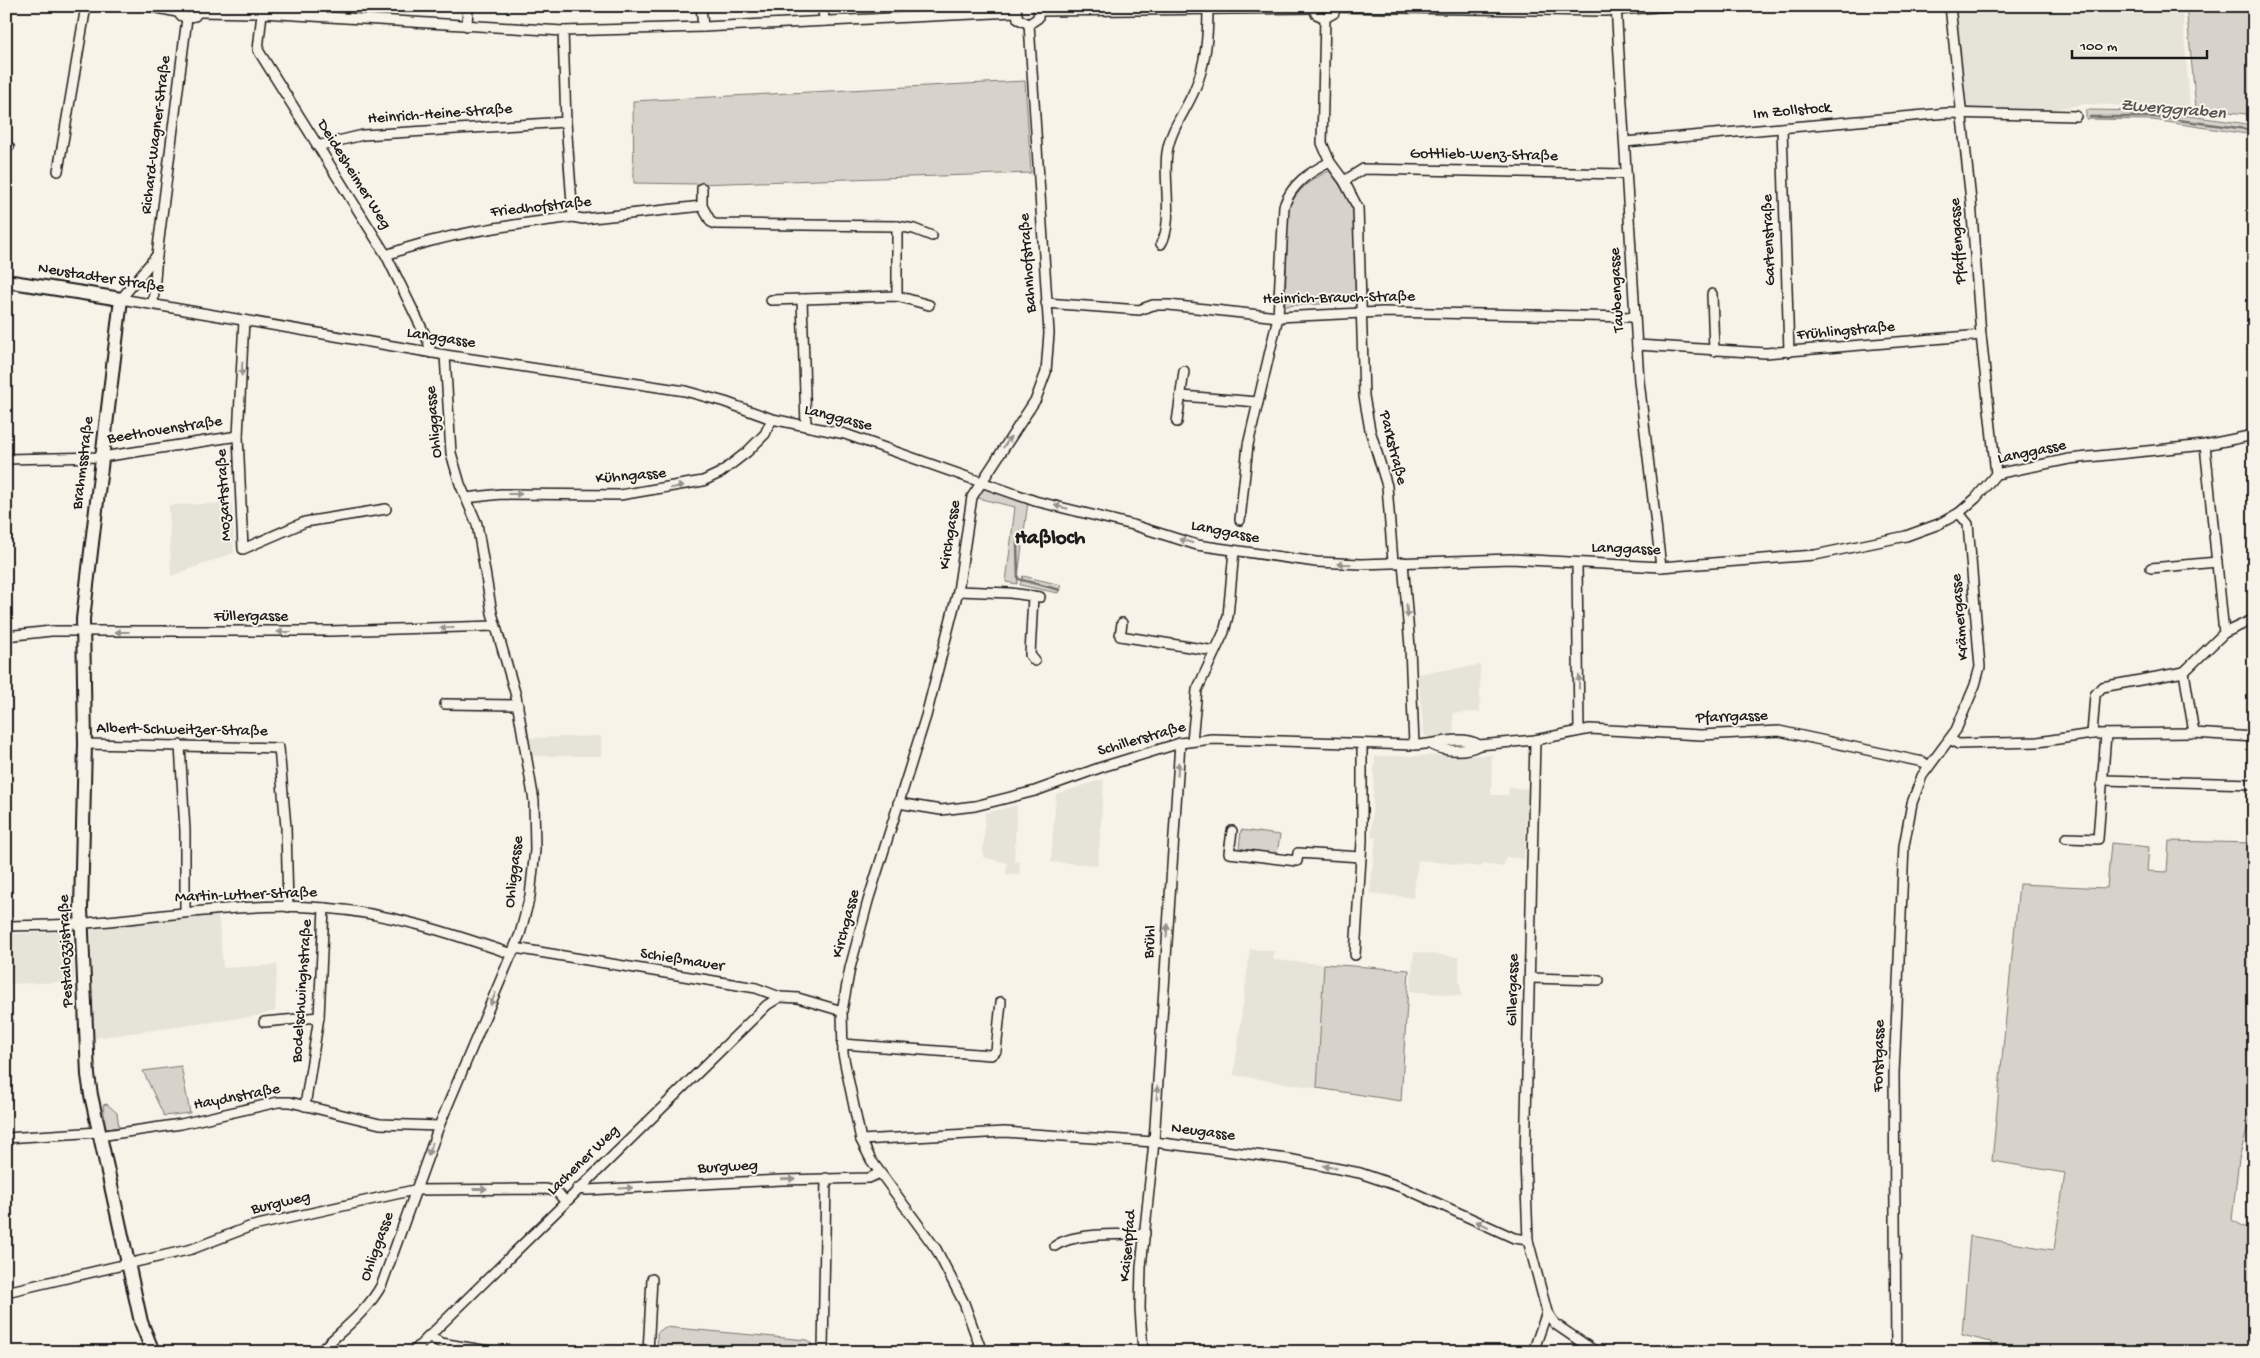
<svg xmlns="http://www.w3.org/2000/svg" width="2260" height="1358" font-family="'Gochi Hand',sans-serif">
	<rect width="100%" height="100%" fill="#f7f3e8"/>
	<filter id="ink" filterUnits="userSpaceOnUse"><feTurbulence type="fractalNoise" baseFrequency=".02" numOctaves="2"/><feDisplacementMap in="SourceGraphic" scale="10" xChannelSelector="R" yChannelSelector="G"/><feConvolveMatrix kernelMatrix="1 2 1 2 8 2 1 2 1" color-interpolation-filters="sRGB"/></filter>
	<g filter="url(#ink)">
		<g fill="#e6e3d9">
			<path d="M 292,6 L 346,6 L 346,12 L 294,8 Z"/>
			<path d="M 1955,6 L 2182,6 L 2190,108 L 2084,104 L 2049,110 L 1964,109 Z"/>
			<path d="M 232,503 L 234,553 L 171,576 L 169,505 Z"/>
			<path d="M 1480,665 L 1480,712 L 1453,713 L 1454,737 L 1427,737 L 1424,734 L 1418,674 Z"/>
			<path d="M 601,736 L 601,756 L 531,756 L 528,738 Z"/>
			<path d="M 1492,755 L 1491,795 L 1508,795 L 1509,788 L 1528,789 L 1524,859 L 1506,857 L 1503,867 L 1483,864 L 1481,867 L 1418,860 L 1413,898 L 1370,893 L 1376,838 L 1371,837 L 1375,756 Z"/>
			<path d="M 1104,779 L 1098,865 L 1051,862 L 1056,794 Z"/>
			<path d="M 1017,805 L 1014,861 L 1020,862 L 1019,875 L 1006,874 L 1007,863 L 983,857 L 985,813 Z"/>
			<path d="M 218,913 L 223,968 L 277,965 L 275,1011 L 256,1016 L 94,1038 L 91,925 Z"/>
			<path d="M 68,932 L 72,936 L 74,982 L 6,984 L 6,934 Z"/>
			<path d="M 1250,949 L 1274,951 L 1273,960 L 1324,964 L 1317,1088 L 1234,1075 Z"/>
			<path d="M 1414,952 L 1459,957 L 1459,979 L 1462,996 L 1410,991 Z"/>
		</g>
		<g fill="#d7d3cb" stroke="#7a7874">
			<path d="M 2186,6 L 2254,6 L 2254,115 L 2196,108 Z"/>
			<path d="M 1025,81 L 1031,173 L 698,184 L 634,183 L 633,101 Z"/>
			<path d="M 2086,110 L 2153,111 L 2241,123 L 2254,126 L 2254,135 L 2153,120 L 2086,119 Z"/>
			<path d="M 1329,171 C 1338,183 1349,196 1353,211 C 1361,236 1355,275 1355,302 L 1285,306 L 1288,210 C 1296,190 1310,180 1329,171 Z"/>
			<path d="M 981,486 L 1028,502 L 1017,584 L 1006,582 L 1015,507 L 977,498 Z"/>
			<path d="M 1023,576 L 1061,585 L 1058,593 L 1020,585 Z"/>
			<path d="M 1241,830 L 1280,835 L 1277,854 L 1239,849 Z"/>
			<path d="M 2169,841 L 2254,843 L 2254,1107 L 2239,1158 L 2232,1220 L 2254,1232 L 2254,1352 L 1991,1352 L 1991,1342 L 1962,1335 L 1970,1236 L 2054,1250 L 2065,1173 L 1992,1161 L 2019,884 L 2107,888 L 2111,843 L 2149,847 L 2147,871 L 2167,872 Z"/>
			<path d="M 1324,964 L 1409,970 L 1401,1101 L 1317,1088 Z"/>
			<path d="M 181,1066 L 190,1113 L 164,1116 L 143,1071 Z"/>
			<path d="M 107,1104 L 117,1113 L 119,1127 L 106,1129 L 103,1105 Z"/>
			<path d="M 665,1327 L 807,1340 L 812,1344 L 812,1352 L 658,1352 L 657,1333 Z"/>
		</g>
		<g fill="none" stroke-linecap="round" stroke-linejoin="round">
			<g stroke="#72716c" stroke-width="2.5">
				<path d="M 2090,117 L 2155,117 L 2254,130"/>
				<path d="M 1017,543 L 1018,579 L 1060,590"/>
			</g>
			<defs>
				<g id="street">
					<path d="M 148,6 L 177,12"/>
					<path d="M 175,6 L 180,15 L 187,18 L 195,16 L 201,8"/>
					<path d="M 235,6 L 262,13 L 563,31 L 703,27 L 1015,12"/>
					<path d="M 701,6 L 703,27"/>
					<path d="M 823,6 L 824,21"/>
					<path d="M 1314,6 L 1316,14 L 1325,18 L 1334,13 L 1335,6"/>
					<path d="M 1616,6 L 1639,381 L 1661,567"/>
					<path d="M 1950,6 L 1971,201 L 1981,335 L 1996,474"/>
					<path d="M 1335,7 L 1605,11 L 1669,6"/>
					<path d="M 1016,8 L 1018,19 L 1029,24 L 1038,18 L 1039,6"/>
					<path d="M 1040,11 L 1314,8"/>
					<path d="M 200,12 L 253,13"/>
					<path d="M 262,13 L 258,50 L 386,255 L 428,341 L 431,353"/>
					<path d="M 1325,18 L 1322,143 L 1330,162 L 1344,181 L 1358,208 L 1364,396 L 1370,430 L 1387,486 L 1393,562"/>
					<path d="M 467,26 L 468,6"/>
					<path d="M 563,31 L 566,122 L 573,217"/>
					<path d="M 1782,128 L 1789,352"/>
					<path d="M 1625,142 L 1947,113 L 2076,116"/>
					<path d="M 6,146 L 9,147"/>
					<path d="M 317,146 L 363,135 L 566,122"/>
					<path d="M 58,171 L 86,6"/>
					<path d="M 1344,181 L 1363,169 L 1626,174"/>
					<path d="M 702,188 L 702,206 L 711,222 L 715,224 L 897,226 L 914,229 L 932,236"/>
					<path d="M 897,226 L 897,296"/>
					<path d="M 1161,244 C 1174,223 1163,179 1167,153 C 1170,130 1185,112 1194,91 C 1206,64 1208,37 1208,8"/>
					<path d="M 157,255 L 121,299 L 445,355 L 685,391 L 725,402 L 772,419 L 845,434 L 1035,501 L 1133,525 L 1197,545 L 1316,562 L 1361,564 L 1511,559 L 1661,567 L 1815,555 L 1906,536 L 1939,524 L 1959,513 L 1976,498 L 1996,474 L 2069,459 L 2205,445 L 2254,435"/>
					<path d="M 386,255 C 446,233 510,225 573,217 L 583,219 L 702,206"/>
					<path d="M 1712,294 L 1714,351"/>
					<path d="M 802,299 L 806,426"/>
					<path d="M 771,300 L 897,296 L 929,305"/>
					<path d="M 1046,303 L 1139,310 L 1153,305 L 1169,305 L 1278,317 L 1383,312 L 1634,317"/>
					<path d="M 153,304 L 157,255 L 187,18"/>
					<path d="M 244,320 L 238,436 L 243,549 L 305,522 L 386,509"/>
					<path d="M 1637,345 L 1766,353 L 1981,335"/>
					<path d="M 1182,396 L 1258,402"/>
					<path d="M 1177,422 L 1184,371"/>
					<path d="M 2205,445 L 2224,633"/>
					<path d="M 6,459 L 102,457 L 238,436"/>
					<path d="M 466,498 L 501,494 L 620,495 L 703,481 L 720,473 L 747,452 L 765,434 L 772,419"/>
					<path d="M 1240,520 L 1248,445 L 1278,317 L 1284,206 C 1292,183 1310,172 1330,162"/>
					<path d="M 1403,562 L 1410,647 L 1414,745"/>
					<path d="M 1577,563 L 1579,731"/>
					<path d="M 2151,568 L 2217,562"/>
					<path d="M 958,591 L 1010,593 L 1040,597"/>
					<path d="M 1033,596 L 1030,655 L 1035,661"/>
					<path d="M 1122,623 L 1120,636 L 1215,651"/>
					<path d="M 6,636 L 51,631 L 330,631 L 495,626"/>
					<path d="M 2184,672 L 2194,733 L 2254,737"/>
					<path d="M 445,704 L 518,705"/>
					<path d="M 2092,734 L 2095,695 L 2102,687 L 2184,672 L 2224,633 L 2254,619"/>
					<path d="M 1950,739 L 1958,744 L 2038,742 L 2092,734 L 2194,733"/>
					<path d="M 1535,740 L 1525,1160 L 1528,1240 L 1547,1312 L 1555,1324 L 1596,1352"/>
					<path d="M 1192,741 L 1197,690 L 1224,632 L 1228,616 L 1234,551"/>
					<path d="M 85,744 L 279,748 L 286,827 L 288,907"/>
					<path d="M 180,745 L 185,831 L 185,912"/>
					<path d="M 1432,745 C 1445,752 1467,752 1479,745 L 1535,740 L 1590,729 L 1701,735 L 1779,731 L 1923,762 L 1928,766"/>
					<path d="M 2103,780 L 2254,784"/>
					<path d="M 898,803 L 941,810 L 975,806 L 1035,791 L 1102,767 L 1180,743 L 1212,739 L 1414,745 C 1435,745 1461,734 1479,745"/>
					<path d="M 1232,831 L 1229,853 L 1297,861 L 1298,853 L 1361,857"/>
					<path d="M 2066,838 L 2098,839 L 2106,734"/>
					<path d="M 6,926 C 33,925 60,926 86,923 C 165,917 245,901 325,908 C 390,913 450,933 512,954"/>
					<path d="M 515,948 L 756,988 L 780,997 L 798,998 L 842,1011"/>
					<path d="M 1355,955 L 1362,841 L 1362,744"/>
					<path d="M 1530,978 L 1599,980"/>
					<path d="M 264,1022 L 319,1017"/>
					<path d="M 842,1044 L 991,1055 L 996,1051 L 1001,1002"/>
					<path d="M 305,1106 L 319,1017 L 324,908"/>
					<path d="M 99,1136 L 181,1124 L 278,1102 L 290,1102 L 380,1124 L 439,1126"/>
					<path d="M 6,1138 L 99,1132"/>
					<path d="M 861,1140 L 1004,1132 L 1154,1142 L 1288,1159 L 1360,1173 L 1404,1188 L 1514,1238 L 1528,1240"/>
					<path d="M 577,1189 L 587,1190 L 782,1180 L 869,1178 L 880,1173"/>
					<path d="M 1055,1246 C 1074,1232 1121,1235 1145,1234"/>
					<path d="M 6,1292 L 192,1249 L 249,1227 L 414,1190 L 546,1189 L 557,1192 L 565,1201"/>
					<path d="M 428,1336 L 441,1343 L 494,1352"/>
					<path d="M 319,1352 C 341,1331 368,1311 382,1284 L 439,1126 L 520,934 L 530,896 L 535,850 L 534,801 L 516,696 L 492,613 L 477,524 L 460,484 L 451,453 L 445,355"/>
					<path d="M 413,1352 L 767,1005 L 780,997"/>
					<path d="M 648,1352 L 652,1279"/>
					<path d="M 823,1352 L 826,1178"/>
					<path d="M 982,1352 L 964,1303 L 936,1249 L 871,1160 L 861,1140 L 843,1054 L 842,1011 L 850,968 L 868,901 L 926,716 L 958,591 L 972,497 L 1036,399 L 1046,372 L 1049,333 L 1029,24"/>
					<path d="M 1143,1352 L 1140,1308 L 1141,1267 L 1154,1142 L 1180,743"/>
					<path d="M 1533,1352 L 1547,1312"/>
					<path d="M 1896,1352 L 1894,1074 L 1904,846 L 1912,803 L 1922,776 L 1956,730 L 1975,685 L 1980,667 L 1968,524 L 1959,513"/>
				</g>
				<path id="secondary" d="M 6,281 L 121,299 L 83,619 L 85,744 L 81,909 L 88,1075 L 91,1095 L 141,1322 L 153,1352"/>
			</defs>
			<use href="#street" stroke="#1c1c1c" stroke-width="12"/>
			<use href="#secondary" stroke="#1c1c1c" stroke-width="16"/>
			<use href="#street" stroke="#f7f3e8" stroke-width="9"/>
			<use href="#secondary" stroke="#f7f3e8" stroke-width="12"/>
		</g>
		<defs><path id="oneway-solid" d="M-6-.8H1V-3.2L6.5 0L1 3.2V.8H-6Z" transform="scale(1.25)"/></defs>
		<g fill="#94928c">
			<use href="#oneway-solid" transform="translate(242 369) rotate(93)"/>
			<use href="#oneway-solid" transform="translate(1007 442) rotate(-56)"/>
			<use href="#oneway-solid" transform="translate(677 487) rotate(-10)"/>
			<use href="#oneway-solid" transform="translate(515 494)"/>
			<use href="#oneway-solid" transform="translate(1061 507) rotate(-166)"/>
			<use href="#oneway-solid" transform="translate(1186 541) rotate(-163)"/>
			<use href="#oneway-solid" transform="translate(1344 564) rotate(-179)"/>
			<use href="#oneway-solid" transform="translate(1407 611) rotate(85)"/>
			<use href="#oneway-solid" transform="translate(447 628) rotate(178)"/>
			<use href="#oneway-solid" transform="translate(122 632) rotate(-180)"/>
			<use href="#oneway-solid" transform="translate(284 632) rotate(180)"/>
			<use href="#oneway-solid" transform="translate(1579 682) rotate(-90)"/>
			<use href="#oneway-solid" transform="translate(1178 769) rotate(-86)"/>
			<use href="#oneway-solid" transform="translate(1167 931) rotate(-86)"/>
			<use href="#oneway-solid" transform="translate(493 999) rotate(112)"/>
			<use href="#oneway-solid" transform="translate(1157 1093) rotate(-87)"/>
			<use href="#oneway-solid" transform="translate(430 1149) rotate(111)"/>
			<use href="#oneway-solid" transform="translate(1330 1167) rotate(-169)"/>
			<use href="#oneway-solid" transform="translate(788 1179) rotate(-2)"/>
			<use href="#oneway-solid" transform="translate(626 1188) rotate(-3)"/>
			<use href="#oneway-solid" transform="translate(480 1189)"/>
			<use href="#oneway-solid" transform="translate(1482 1224) rotate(-156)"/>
		</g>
	</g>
	<g text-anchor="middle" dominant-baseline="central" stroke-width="4" stroke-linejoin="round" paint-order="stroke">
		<g font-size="16" fill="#1c1c1c" stroke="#f7f3e8">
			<text transform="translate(1792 112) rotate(-5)">Im Zollstock</text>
			<text transform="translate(440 115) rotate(-4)">Heinrich-Heine-Straße</text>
			<text transform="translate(157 135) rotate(-83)">Richard-Wagner-Straße</text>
			<text transform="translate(1484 156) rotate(1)">Gottlieb-Wenz-Straße</text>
			<text transform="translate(353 175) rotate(58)">Deidesheimer Weg</text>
			<text transform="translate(541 208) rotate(-6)">Friedhofstraße</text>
			<text transform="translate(1770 240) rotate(-92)">Gartenstraße</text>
			<text transform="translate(1959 241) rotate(-94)">Pfaffengasse</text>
			<text transform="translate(1029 263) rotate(-94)">Bahnhofstraße</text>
			<text transform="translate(101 279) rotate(9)">Neustadter Straße</text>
			<text transform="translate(1618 290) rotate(-93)">Taubengasse</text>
			<text transform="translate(1339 299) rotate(-1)">Heinrich-Brauch-Straße</text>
			<text transform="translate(1846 332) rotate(-5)">Frühlingstraße</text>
			<text transform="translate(441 339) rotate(9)">Langgasse</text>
			<text transform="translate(838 419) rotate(14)">Langgasse</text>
			<text transform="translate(435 422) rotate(-95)">Ohliggasse</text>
			<text transform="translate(165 431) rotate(-9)">Beethovenstraße</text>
			<text transform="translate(1392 448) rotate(76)">Parkstraße</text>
			<text transform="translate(2032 453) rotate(-12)">Langgasse</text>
			<text transform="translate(84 463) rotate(-83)">Brahmsstraße</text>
			<text transform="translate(631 477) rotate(-5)">Kühngasse</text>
			<text transform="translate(225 495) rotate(-93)">Mozartstraße</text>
			<text transform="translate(1225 533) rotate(11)">Langgasse</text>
			<text transform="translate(951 535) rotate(-81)">Kirchgasse</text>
			<text transform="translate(1626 550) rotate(2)">Langgasse</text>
			<text x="251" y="617">Füllergasse</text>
			<text transform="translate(1961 617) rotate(-95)">Krämergasse</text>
			<text transform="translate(1732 718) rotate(-2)">Pfarrgasse</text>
			<text transform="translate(182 731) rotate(1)">Albert-Schweitzer-Straße</text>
			<text transform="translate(1142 740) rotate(-16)">Schillerstraße</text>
			<text transform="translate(515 872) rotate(-83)">Ohliggasse</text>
			<text transform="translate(246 896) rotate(-2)">Martin-Luther-Straße</text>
			<text transform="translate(847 924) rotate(-75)">Kirchgasse</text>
			<text transform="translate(1151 942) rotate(-86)">Brühl</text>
			<text transform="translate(67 951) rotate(-92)">Pestalozzistraße</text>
			<text transform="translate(682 961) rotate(9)">Schießmauer</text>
			<text transform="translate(1514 990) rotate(-89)">Gillergasse</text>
			<text transform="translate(303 991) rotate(-86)">Bodelschwinghstraße</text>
			<text transform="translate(1880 1056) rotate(-89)">Forstgasse</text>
			<text transform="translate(237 1098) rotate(-11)">Haydnstraße</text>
			<text transform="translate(1203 1133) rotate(7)">Neugasse</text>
			<text transform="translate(584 1161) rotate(-44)">Lachener Weg</text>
			<text transform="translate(728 1168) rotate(-3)">Burgweg</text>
			<text transform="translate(281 1204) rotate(-13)">Burgweg</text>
			<text transform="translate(1129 1246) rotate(-85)">Kaiserpfad</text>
			<text transform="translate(378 1247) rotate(-70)">Ohliggasse</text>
		</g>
		<g font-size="18" font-style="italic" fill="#565452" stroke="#f7f3e8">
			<text transform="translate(2173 110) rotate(5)">Zwerggraben</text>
		</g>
		<g font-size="21" font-weight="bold" fill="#1c1c1c" stroke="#f7f3e8">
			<text x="1050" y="539">Haßloch</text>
		</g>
	</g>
	<rect width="2260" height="1358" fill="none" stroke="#f7f3e8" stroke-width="25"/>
	<rect x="12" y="12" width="2235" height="1333" fill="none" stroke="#1c1c1c" stroke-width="2" filter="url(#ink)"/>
	<path d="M2072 50v8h135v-8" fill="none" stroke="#1c1c1c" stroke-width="2.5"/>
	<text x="2080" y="50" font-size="15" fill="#1c1c1c" stroke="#f7f3e8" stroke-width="4" paint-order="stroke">100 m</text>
</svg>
